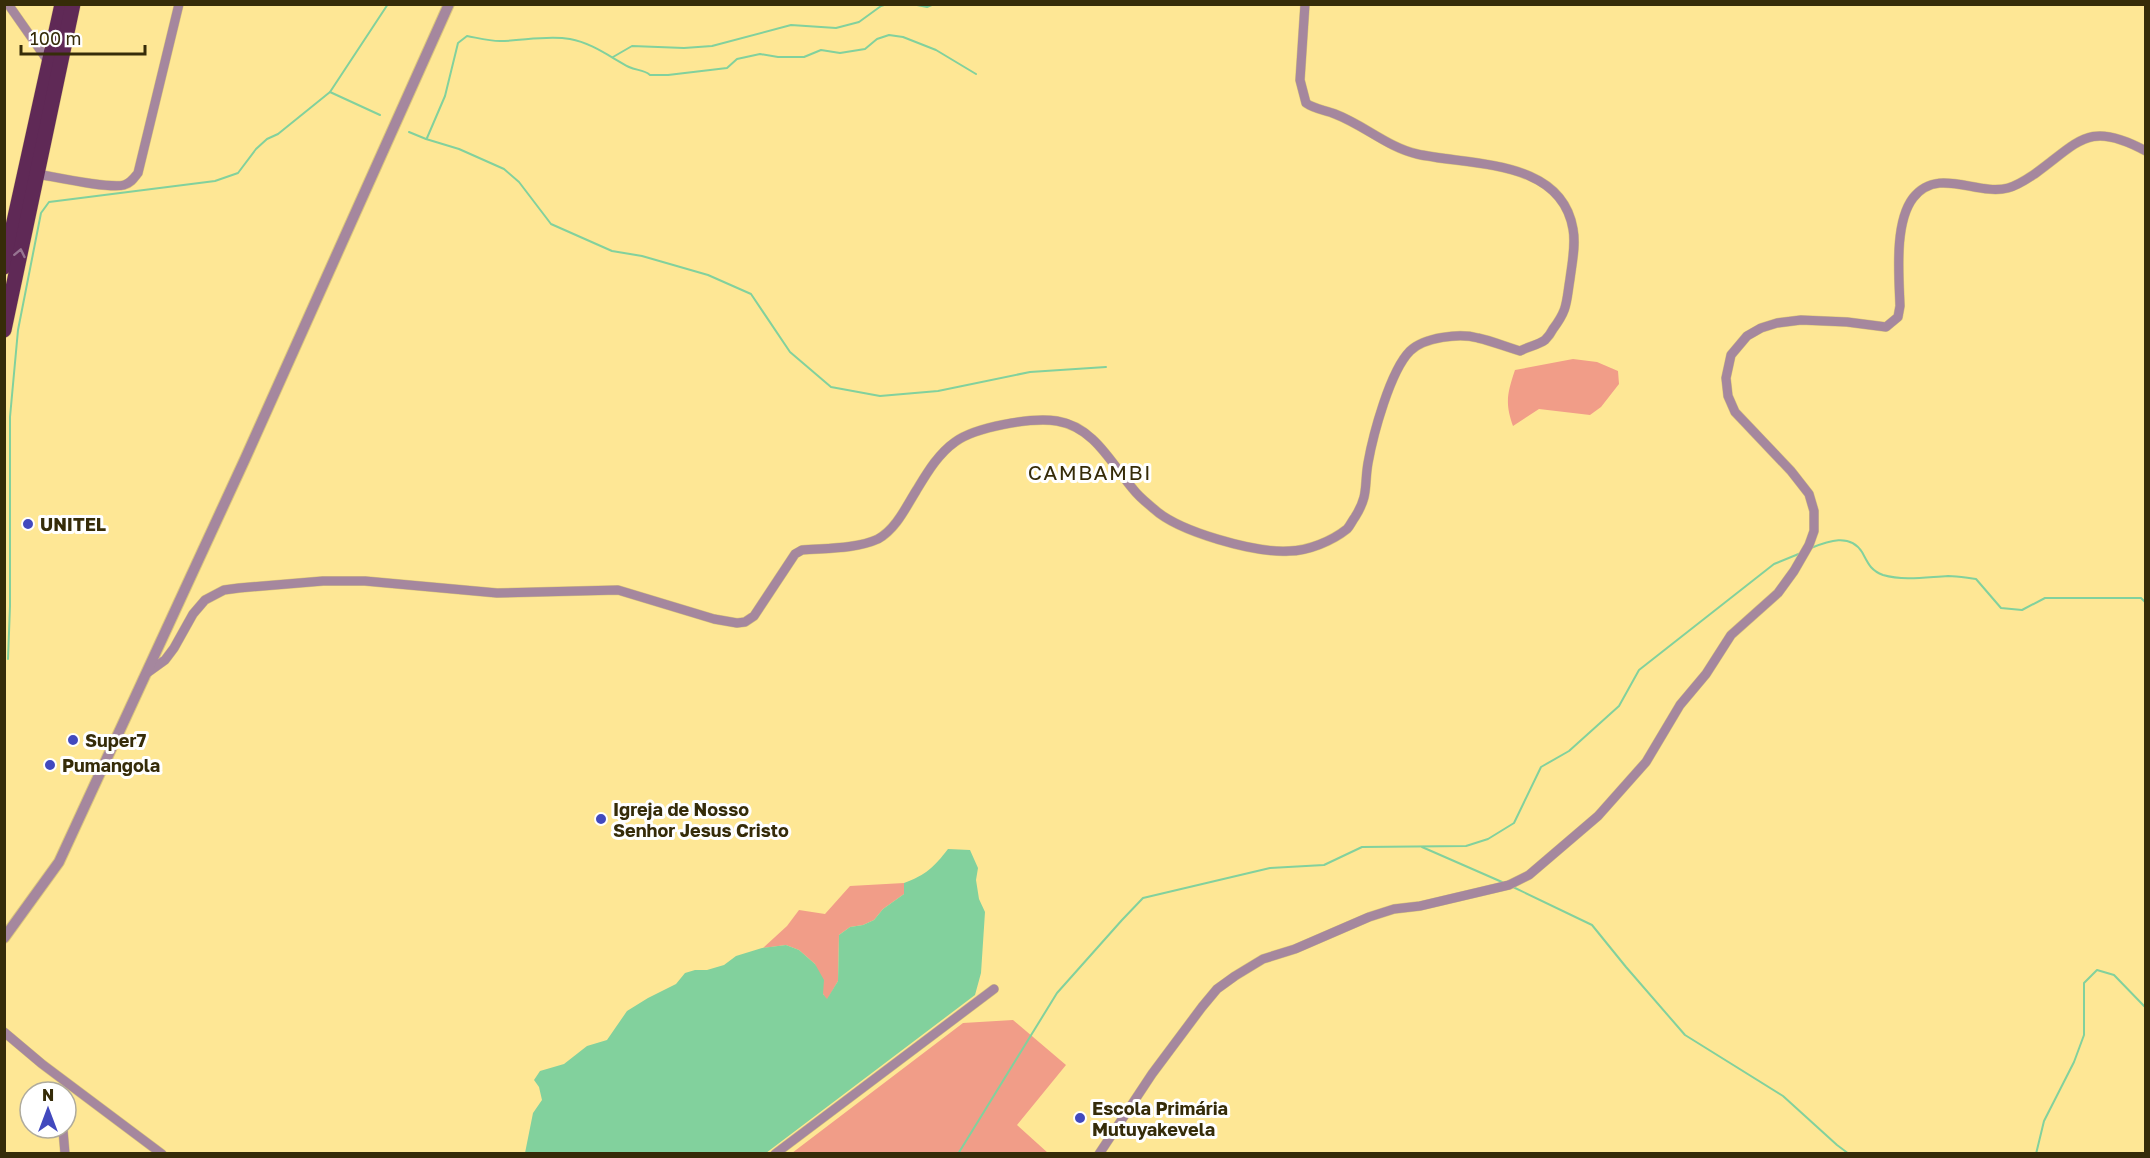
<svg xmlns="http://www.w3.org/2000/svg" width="2150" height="1158" font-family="'Golos Text',sans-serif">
	<rect width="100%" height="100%" fill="#fee795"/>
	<g fill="#f19d88">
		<path d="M 1573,359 L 1597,362 L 1618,371 L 1619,384 L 1601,407 L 1590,415 L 1539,409 L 1513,426 C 1505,403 1507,394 1515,370 Z"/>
		<path d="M 904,883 L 904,894 L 883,909 L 874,920 L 863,925 L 850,927 L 839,935 L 838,981 L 827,1000 L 823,994 L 815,964 L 799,950 L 786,945 L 763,948 L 787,926 L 799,910 L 825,914 L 850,886 Z"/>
		<path d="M 1013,1020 L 1066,1065 L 1017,1125 L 1048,1153 L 792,1153 L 963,1023 Z"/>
	</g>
	<path fill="#82d19d" d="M 948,849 L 970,850 L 978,868 L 976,880 L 979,899 L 985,912 L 981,973 L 975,995 L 766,1153 L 525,1153 L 533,1113 L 542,1100 L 539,1087 L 534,1080 L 540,1071 L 564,1064 L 587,1046 L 607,1040 L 627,1011 L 648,998 L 676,984 L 685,973 L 695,970 L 707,970 L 724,965 L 736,956 L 762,948 L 786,945 L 799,950 L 815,964 L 824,980 L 823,994 L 827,999 L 838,981 L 839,935 L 850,927 L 863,925 L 874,920 L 883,909 L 904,894 L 904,883 C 926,875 934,867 948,849 Z"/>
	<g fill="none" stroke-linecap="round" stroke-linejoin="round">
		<g stroke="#82d19d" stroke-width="2">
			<path d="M 912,4 L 927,7 L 934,4"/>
			<path d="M 613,57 L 632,46 L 684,48 L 712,46 L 791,25 L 836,28 L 859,22 L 881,6 L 887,4"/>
			<path d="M 330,92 L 380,115"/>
			<path d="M 409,132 L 426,139 L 459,149 L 504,169 L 519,182 L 551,224 L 612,251 L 642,256 L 708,275 L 751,294 L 790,352 L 831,387 L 880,396 L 938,391 L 1030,372 L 1106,367"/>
			<path d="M 427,138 L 445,96 L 458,43 L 467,36 C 478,38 489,41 500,41 C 523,41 546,35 570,39 C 592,43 610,57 629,67 C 637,71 643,69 650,75 L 668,75 L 727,68 L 737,59 L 760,54 L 778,57 L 804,57 L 821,50 L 840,53 L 865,49 L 877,39 L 889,35 L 903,37 L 936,50 L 976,74"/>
			<path d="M 1811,548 C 1828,541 1850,533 1862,552 C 1868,563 1870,570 1883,575 C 1904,581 1927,577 1948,576 C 1958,576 1967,578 1976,579 L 2001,608 L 2022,610 L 2045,598 L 2141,598 L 2146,603"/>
			<path d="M 8,659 L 10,606 L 10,417 L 18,330 L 41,213 L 49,202 L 215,181 L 238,173 L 256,149 L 267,139 L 278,134 L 330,92 L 388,4"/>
			<path d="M 1422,847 L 1502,882"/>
			<path d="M 1513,887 L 1592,925 L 1626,967 L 1685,1035 L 1783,1096 L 1837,1145 L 1849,1154"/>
			<path d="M 958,1154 L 1057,993 L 1122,920 L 1143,898 L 1270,868 L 1324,865 L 1362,847 L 1466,846 L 1488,839 L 1514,823 L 1541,767 L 1569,751 L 1619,706 L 1639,670 L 1774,564 L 1801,553"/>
			<path d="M 2036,1154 L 2044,1121 L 2074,1062 L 2084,1035 L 2084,983 L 2097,970 L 2114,975 L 2146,1008"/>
		</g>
		<defs>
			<g id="minor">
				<path d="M 8,4 L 50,64"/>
				<path d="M 37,174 C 55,177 109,189 124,185 C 131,183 134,178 138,173 L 179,4"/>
				<path d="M 147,673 L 165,660 L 174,648 L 193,614 L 205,600 L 224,590 L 239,588 L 323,581 L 365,581 L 497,593 L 618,590 L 714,619 L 737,623 L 745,622 L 754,616 L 795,554 L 802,550 C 825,548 856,549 878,539 C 896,529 906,507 916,491 C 927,473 938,454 955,442 C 975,427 1032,417 1057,421 C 1094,427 1111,463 1133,489 C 1139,497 1147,503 1154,509 C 1179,532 1255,553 1289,551 C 1308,551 1332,541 1347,529 C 1350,526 1352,521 1355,517 C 1369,495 1364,486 1368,463 C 1373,435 1390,371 1410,351 C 1424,337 1460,333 1478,338 C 1492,341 1506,347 1520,351 C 1527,347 1538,345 1545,340 C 1548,337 1551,333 1553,329 C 1568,309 1566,303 1570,279 C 1572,263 1576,245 1573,229 C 1561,158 1470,166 1417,154 C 1387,147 1364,125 1335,114 C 1325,110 1314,109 1306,103 L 1300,80 L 1305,4"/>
				<path d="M 4,1032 L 42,1064 L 162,1154"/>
				<path d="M 63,1130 L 65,1154"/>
				<path d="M 775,1154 L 994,989"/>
				<path d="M 1099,1154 L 1152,1074 L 1202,1007 L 1217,989 L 1235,976 L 1263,959 L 1295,949 L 1369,917 L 1394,909 L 1420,906 L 1509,885 L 1529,875 L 1598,816 L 1646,762 L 1680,705 L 1706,674 L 1731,635 L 1778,593 L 1794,571 L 1809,545 L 1814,531 L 1814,511 L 1809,494 L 1791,471 L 1735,412 L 1728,396 L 1726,378 L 1731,355 L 1747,336 L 1761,328 L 1777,323 L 1801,320 L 1847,322 L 1886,327 L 1898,317 L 1900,306 C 1899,276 1894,223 1913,198 C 1938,166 1976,196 2008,188 C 2019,185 2027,179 2036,173 C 2080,141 2089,120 2146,151"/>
			</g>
			<path id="tertiary" d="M 4,938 L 59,862 L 245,459 L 449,4"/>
			<g id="trunk">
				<path d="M 4,267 L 62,4"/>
				<path d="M 4,330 L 73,4"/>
			</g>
		</defs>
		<use href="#minor" stroke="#dac57c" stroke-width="10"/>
		<use href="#tertiary" stroke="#dac57c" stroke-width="12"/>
		<use href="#trunk" stroke="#dac57c" stroke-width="16"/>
		<use href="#minor" stroke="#a5879e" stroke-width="9"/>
		<use href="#tertiary" stroke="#a5879e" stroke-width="10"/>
		<use href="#trunk" stroke="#5f2956" stroke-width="15"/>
	</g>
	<defs><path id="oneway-chevron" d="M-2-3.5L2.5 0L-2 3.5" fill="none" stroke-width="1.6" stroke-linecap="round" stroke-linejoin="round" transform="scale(1.5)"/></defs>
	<use stroke="#977491" href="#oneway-chevron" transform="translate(20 253) rotate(-78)"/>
	<g fill="#4249be" stroke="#fff" stroke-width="2">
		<circle cx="28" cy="524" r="6"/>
		<circle cx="73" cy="740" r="6"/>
		<circle cx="50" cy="765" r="6"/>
		<circle cx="601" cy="819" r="6"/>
		<circle cx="1080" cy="1118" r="6"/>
	</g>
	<g text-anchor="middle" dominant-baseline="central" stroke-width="6" stroke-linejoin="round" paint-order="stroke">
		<g font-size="18" font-weight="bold" fill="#362c09" stroke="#fff" text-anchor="start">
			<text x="40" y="524">UNITEL</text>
			<text x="85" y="740">Super7</text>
			<text x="62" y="765">Pumangola</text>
			<text x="613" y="809">Igreja de Nosso<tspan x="613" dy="21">Senhor Jesus Cristo</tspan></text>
			<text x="1092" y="1108">Escola Primária<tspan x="1092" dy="21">Mutuyakevela</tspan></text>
		</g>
		<g font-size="21" letter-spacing="1.5" fill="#362c09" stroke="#fff">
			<text x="1090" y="472">CAMBAMBI</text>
		</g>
	</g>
	<rect width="2150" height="1158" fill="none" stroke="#362c09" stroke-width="12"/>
	<g transform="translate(48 1110)"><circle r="28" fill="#ffffff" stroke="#afab9d" stroke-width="1.5"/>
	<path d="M0-4.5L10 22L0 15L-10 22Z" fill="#4249be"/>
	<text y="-9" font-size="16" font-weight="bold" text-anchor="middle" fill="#362c09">N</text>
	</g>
	<path d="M21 45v9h124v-9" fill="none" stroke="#362c09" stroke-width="3"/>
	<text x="30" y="45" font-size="18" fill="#362c09" stroke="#ffffff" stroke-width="4.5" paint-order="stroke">100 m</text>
</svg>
